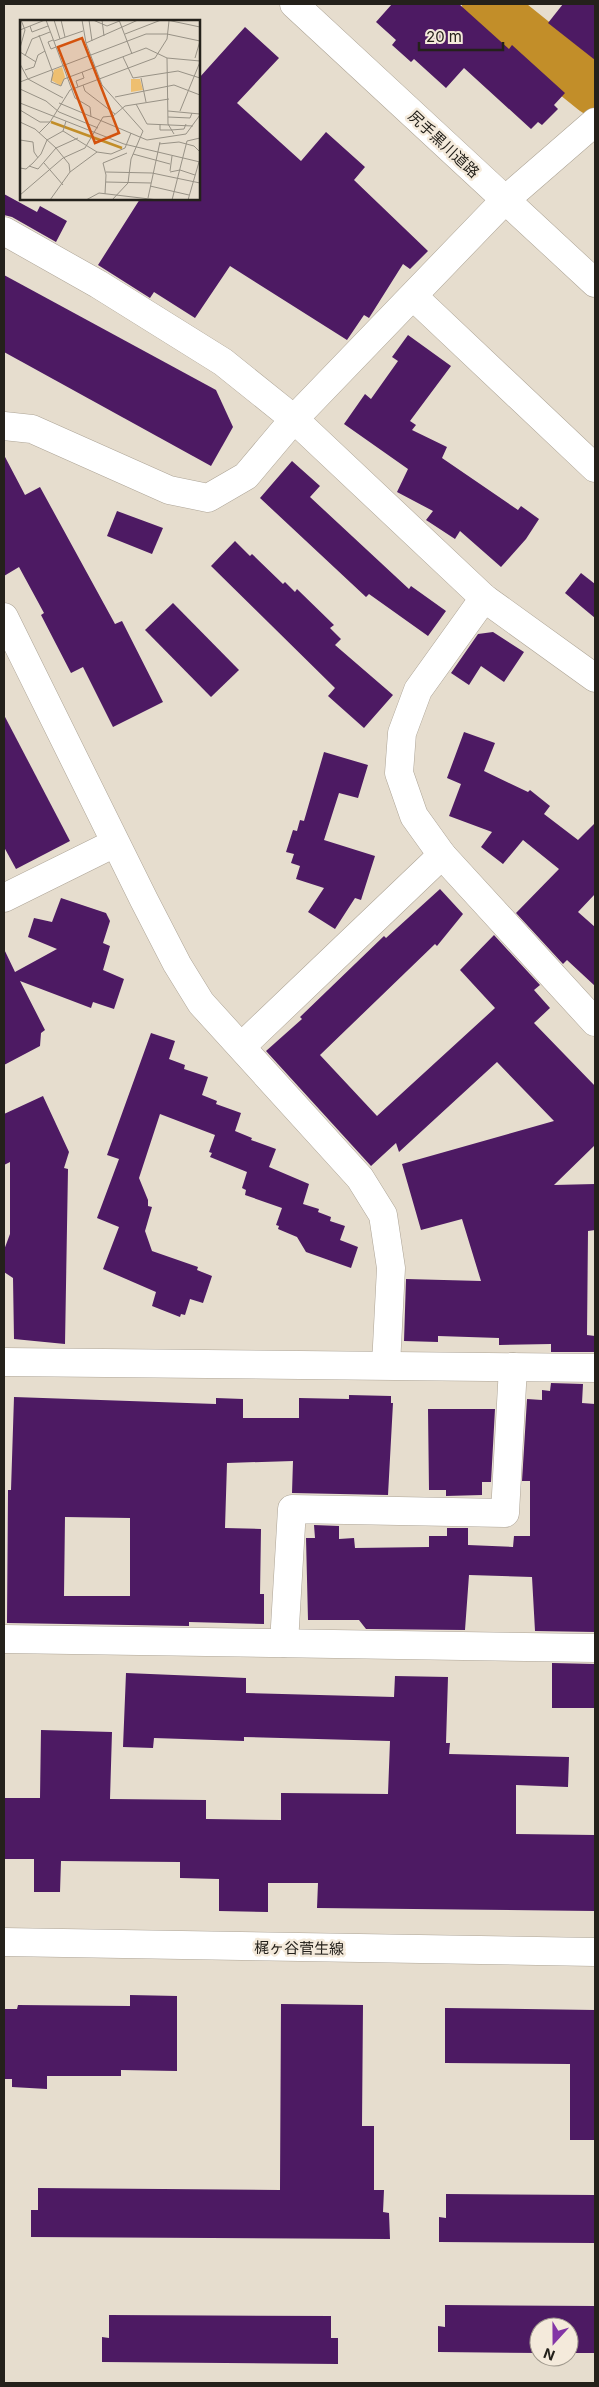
<svg xmlns="http://www.w3.org/2000/svg" width="599" height="2387" font-family="Inter,'Noto Sans JP',sans-serif">
	<rect width="100%" height="100%" fill="#e6ddce"/>
	<g fill="none" stroke-linecap="round" stroke-linejoin="round">
		<path stroke="#c28e29" stroke-width="50" d="M 487,4 L 595,91"/>
	</g>
	<g fill="#4d1a63" fill-rule="evenodd">
		<path d="M 392,4 L 459,4 L 509,49 L 512,45 L 565,93 L 554,105 L 558,109 L 542,125 L 538,122 L 531,129 L 464,68 L 446,88 L 414,59 L 411,62 L 392,45 L 396,40 L 376,22 Z"/>
		<path d="M 563,4 L 595,4 L 595,60 L 548,23 Z"/>
		<path d="M 245,27 L 279,58 L 237,103 L 301,161 L 326,132 L 365,167 L 354,180 L 428,251 L 410,269 L 403,264 L 369,318 L 364,315 L 347,340 L 230,266 L 195,318 L 154,292 L 150,298 L 98,265 L 140,199 L 199,199 L 199,78 Z"/>
		<path d="M 4,194 L 37,212 L 40,206 L 67,221 L 56,242 L 12,217 L 4,215 Z"/>
		<path d="M 4,275 L 216,390 L 233,427 L 211,466 L 4,352 Z"/>
		<path d="M 408,335 L 451,366 L 410,421 L 416,425 L 412,430 L 447,447 L 442,458 L 518,510 L 521,506 L 539,519 L 526,539 L 501,567 L 460,531 L 455,539 L 426,520 L 433,511 L 397,492 L 408,469 L 344,424 L 365,394 L 371,399 L 398,361 L 392,357 Z"/>
		<path d="M 4,455 L 25,495 L 40,487 L 115,624 L 122,621 L 163,702 L 113,727 L 83,667 L 71,673 L 41,615 L 44,613 L 19,567 L 4,576 Z"/>
		<path d="M 292,461 L 320,486 L 310,497 L 409,589 L 411,586 L 446,611 L 428,636 L 369,594 L 366,597 L 260,498 Z"/>
		<path d="M 117,511 L 163,528 L 152,554 L 107,536 Z"/>
		<path d="M 235,541 L 250,556 L 252,554 L 283,584 L 285,582 L 295,592 L 297,589 L 334,625 L 330,628 L 341,639 L 335,645 L 393,695 L 364,728 L 328,696 L 335,688 L 211,566 Z"/>
		<path d="M 581,573 L 595,584 L 595,618 L 565,593 Z"/>
		<path d="M 173,603 L 239,670 L 211,697 L 145,630 Z"/>
		<path d="M 493,632 L 524,652 L 504,682 L 481,666 L 469,685 L 451,673 L 478,634 Z"/>
		<path d="M 4,715 L 70,841 L 16,869 L 4,847 Z"/>
		<path d="M 464,732 L 495,743 L 484,771 L 528,792 L 530,790 L 550,806 L 544,814 L 578,840 L 595,823 L 595,894 L 578,912 L 595,927 L 595,986 L 567,960 L 563,964 L 516,913 L 559,869 L 523,840 L 503,864 L 481,847 L 492,832 L 449,816 L 461,784 L 447,778 Z"/>
		<path d="M 324,752 L 368,765 L 358,798 L 339,793 L 324,840 L 375,856 L 361,900 L 355,898 L 335,929 L 308,912 L 324,888 L 296,879 L 300,866 L 291,863 L 294,854 L 286,852 L 293,830 L 297,831 L 300,820 L 304,821 Z"/>
		<path d="M 440,889 L 463,914 L 437,946 L 435,944 L 320,1055 L 377,1116 L 495,1008 L 460,970 L 494,935 L 540,985 L 534,990 L 550,1008 L 534,1023 L 595,1086 L 595,1145 L 554,1185 L 595,1184 L 595,1230 L 588,1231 L 587,1335 L 595,1336 L 595,1352 L 551,1352 L 551,1344 L 499,1345 L 499,1338 L 438,1336 L 438,1342 L 404,1341 L 406,1279 L 481,1281 L 462,1219 L 421,1230 L 402,1164 L 554,1121 L 497,1062 L 399,1152 L 396,1143 L 371,1166 L 266,1051 L 302,1019 L 300,1017 L 384,936 L 386,938 Z"/>
		<path d="M 61,898 L 106,913 L 110,921 L 103,943 L 110,946 L 103,970 L 124,979 L 114,1009 L 93,1002 L 91,1008 L 20,981 L 45,1030 L 41,1033 L 40,1046 L 4,1065 L 4,949 L 15,972 L 57,949 L 28,937 L 34,918 L 52,922 Z"/>
		<path d="M 151,1033 L 175,1041 L 169,1059 L 185,1065 L 184,1069 L 208,1077 L 202,1095 L 217,1101 L 216,1104 L 241,1113 L 235,1131 L 252,1138 L 251,1140 L 276,1149 L 269,1167 L 309,1184 L 303,1204 L 319,1209 L 318,1212 L 331,1217 L 330,1221 L 345,1226 L 340,1240 L 358,1247 L 351,1268 L 306,1252 L 297,1237 L 278,1229 L 279,1226 L 276,1225 L 282,1208 L 245,1195 L 246,1190 L 242,1188 L 247,1172 L 210,1157 L 212,1153 L 209,1152 L 215,1135 L 160,1114 L 139,1178 L 148,1200 L 148,1206 L 152,1207 L 145,1231 L 152,1251 L 198,1267 L 197,1270 L 212,1276 L 203,1303 L 190,1299 L 185,1315 L 181,1314 L 180,1317 L 152,1306 L 156,1292 L 103,1269 L 119,1227 L 97,1218 L 119,1159 L 107,1155 Z"/>
		<path d="M 43,1096 L 69,1152 L 64,1168 L 68,1169 L 65,1344 L 14,1339 L 13,1278 L 4,1272 L 4,1250 L 10,1234 L 10,1162 L 4,1165 L 4,1114 Z"/>
		<path d="M 551,1383 L 583,1384 L 582,1403 L 595,1404 L 595,1632 L 535,1631 L 532,1577 L 469,1575 L 465,1630 L 366,1629 L 359,1620 L 308,1620 L 306,1538 L 315,1538 L 314,1525 L 339,1526 L 339,1539 L 354,1538 L 355,1548 L 429,1547 L 429,1536 L 447,1536 L 447,1528 L 468,1528 L 468,1545 L 513,1547 L 514,1536 L 530,1536 L 530,1481 L 522,1481 L 527,1399 L 542,1400 L 542,1390 L 550,1391 Z"/>
		<path d="M 349,1395 L 391,1396 L 391,1403 L 393,1403 L 388,1495 L 292,1493 L 293,1461 L 227,1463 L 225,1528 L 261,1529 L 260,1594 L 264,1594 L 264,1624 L 189,1622 L 189,1626 L 7,1623 L 8,1490 L 11,1490 L 14,1397 L 216,1404 L 216,1398 L 243,1399 L 243,1418 L 299,1418 L 299,1398 L 349,1399 ZM 65,1517 L 130,1518 L 130,1596 L 64,1596 Z"/>
		<path d="M 428,1409 L 495,1409 L 491,1482 L 482,1482 L 482,1495 L 446,1496 L 446,1490 L 429,1490 Z"/>
		<path d="M 552,1663 L 595,1664 L 595,1708 L 552,1708 Z"/>
		<path d="M 126,1673 L 246,1678 L 246,1693 L 394,1697 L 395,1676 L 448,1677 L 446,1743 L 450,1743 L 449,1754 L 569,1757 L 568,1787 L 516,1785 L 516,1834 L 595,1835 L 595,1911 L 317,1908 L 318,1883 L 268,1883 L 268,1912 L 219,1911 L 219,1879 L 180,1878 L 180,1862 L 61,1861 L 60,1892 L 34,1892 L 34,1859 L 4,1859 L 4,1798 L 40,1798 L 41,1730 L 112,1732 L 110,1799 L 206,1800 L 206,1819 L 281,1820 L 281,1793 L 388,1794 L 390,1741 L 244,1737 L 244,1741 L 154,1738 L 153,1748 L 123,1747 Z"/>
		<path d="M 130,1995 L 177,1996 L 177,2071 L 121,2070 L 121,2076 L 47,2076 L 47,2089 L 12,2087 L 12,2079 L 4,2079 L 4,2009 L 17,2009 L 18,2005 L 130,2006 Z"/>
		<path d="M 281,2004 L 363,2005 L 362,2126 L 374,2126 L 374,2190 L 384,2190 L 383,2212 L 389,2213 L 390,2239 L 31,2237 L 31,2210 L 38,2210 L 38,2188 L 280,2190 Z"/>
		<path d="M 445,2008 L 595,2010 L 595,2140 L 570,2140 L 570,2064 L 445,2063 Z"/>
		<path d="M 446,2194 L 595,2195 L 595,2243 L 439,2242 L 439,2217 L 446,2218 Z"/>
		<path d="M 445,2305 L 595,2306 L 595,2353 L 569,2353 L 569,2327 L 539,2327 L 539,2353 L 438,2352 L 438,2326 L 445,2327 Z"/>
		<path d="M 109,2315 L 331,2316 L 331,2338 L 338,2338 L 338,2364 L 102,2362 L 102,2337 L 109,2338 Z"/>
	</g>
	<g fill="none" stroke-linecap="round" stroke-linejoin="round">
		<defs>
			<g id="minor">
				<path d="M 4,231 L 98,284 L 223,362 L 294,419 L 484,598 L 595,678"/>
				<path d="M 414,297 L 595,468"/>
				<path d="M 4,426 L 32,429 L 169,490 L 208,498 L 246,476 L 294,419 L 504,201 L 595,122"/>
				<path d="M 484,598 L 418,690 L 402,733 L 399,773 L 414,816 L 442,855 L 595,1022"/>
				<path d="M 4,617 L 144,900 L 177,964 L 201,1003 L 360,1178 L 383,1215 L 391,1268 L 386,1365"/>
				<path d="M 4,898 L 115,843"/>
				<path d="M 242,1046 L 442,855"/>
				<path d="M 4,1362 L 595,1368"/>
				<path d="M 4,1639 L 595,1648"/>
				<path d="M 284,1643 L 292,1509 L 505,1513 L 513,1367"/>
				<path d="M 4,1942 L 595,1952"/>
			</g>
			<path id="major" d="M 294,4 L 595,283"/>
		</defs>
		<use href="#minor" stroke="#ada496" stroke-width="29"/>
		<use href="#major" stroke="#ada496" stroke-width="29"/>
		<use href="#minor" stroke="#fff" stroke-width="28"/>
		<use href="#major" stroke="#fff" stroke-width="28"/>
	</g>
	<g text-anchor="middle" dominant-baseline="central" stroke-width="5" stroke-linejoin="round" paint-order="stroke">
		<g font-size="15" fill="#24211b" stroke="#f4eadb">
			<text transform="translate(444 144) rotate(43)">尻手黒川道路</text>
			<text transform="translate(299 1948) rotate(1)">梶ヶ谷菅生線</text>
		</g>
	</g>
	<g transform="translate(20 20)">
		<rect width="180" height="180" fill="#e6ddce"/>
		<path d="M 42,47 L 45,57 L 41,66 L 31,60 L 34,50 ZM 111,59 L 120,59 L 123,70 L 111,72 Z" fill="#eebf70"/>
		<path fill="none" stroke="#c28e29" stroke-width="2.5" d="M 31,102 L 102,128"/>
		<path fill="none" stroke="#989286" stroke-width="1" d="M 34,0 L 40,19M 41,0 L 45,17M 62,0 L 66,23 L 82,65 L 123,111 L 111,139 L 108,163 L 92,180M 69,0 L 72,21M 73,0 L 87,6 L 102,0M 82,0 L 84,16M 99,0 L 112,34M 147,0 L 180,7M 10,6 L 12,12 L 28,6M 0,10 L 25,0 L 26,0 L 55,78 L 70,87 L 71,97M 105,14 L 141,0M 19,15 L 33,53 L 31,62 L 41,66 L 44,59 L 126,28 L 147,38 L 180,41M 33,20 L 28,22 L 31,29 L 36,27M 34,21 L 63,11M 66,23 L 118,0M 0,28 L 5,10 L 1,0M 0,32 L 16,42M 5,36 L 12,19 L 30,12M 103,37 L 113,58 L 158,51 L 180,58M 147,38 L 148,104 L 154,114M 175,38 L 180,21M 0,44 L 8,59M 5,50 L 14,47 L 18,35 L 25,31M 121,58 L 126,82M 8,59 L 43,78M 0,62 L 126,14 L 147,14 L 180,21M 63,65 L 65,71 L 95,94M 58,67 L 56,61 L 64,58 L 62,52M 0,69 L 26,81 L 39,92 L 78,108M 95,77 L 154,65 L 180,75M 0,83 L 104,124 L 180,142M 39,83 L 127,120 L 166,114 L 180,95M 116,84 L 127,104 L 173,106M 0,90 L 20,102 L 30,102M 148,91 L 180,94M 160,91 L 180,42M 148,97 L 170,98 L 172,93M 0,102 L 15,109 L 36,128 L 49,144 L 50,152M 0,104 L 0,148M 140,104 L 140,110 L 151,110 L 164,109 L 166,104M 43,111 L 77,132M 19,113 L 30,102 L 50,70 L 135,38 L 147,19 L 149,1M 0,120 L 13,122 L 14,132 L 18,138M 139,124 L 159,122 L 174,126 L 180,132M 113,134 L 150,144M 24,143 L 43,165M 9,146 L 18,149 L 36,128 L 58,118M 0,148 L 6,149 L 13,143 L 21,134 L 27,120 L 43,111 L 46,101M 150,151 L 152,136M 86,152 L 132,153 L 180,163M 150,152 L 160,150 L 175,155M 86,162 L 131,163M 130,166 L 169,175M 85,174 L 86,155 L 83,143 L 107,133M 0,175 L 43,138 L 65,128 L 83,97 L 93,96 L 105,86 L 149,79M 128,178 L 140,122M 30,180 L 50,152 L 77,132 L 91,134 L 105,128 L 111,113M 66,180 L 79,173 L 138,180M 152,180 L 167,121 L 180,118M 168,180 L 179,142"/>
		<path fill="#d4530e" fill-opacity="0.15" stroke="#d4530e" stroke-width="2.5" d="M 62,18 L 99,113 L 75,123 L 38,27 Z"/>
		<rect width="180" height="180" fill="none" stroke="#24211b" stroke-width="2.5"/>
	</g>
	<rect width="599" height="2387" fill="none" stroke="#24211b" stroke-width="10"/>
	<g transform="translate(554 2342) rotate(201)"><circle r="24" fill="#f4eadb" stroke="#a19a8e"/>
	<path d="M0-4L9 19L0 12L-9 19Z" fill="#8335a6"/>
	<text y="-8" font-size="14" font-weight="bold" text-anchor="middle" fill="#24211b">N</text>
	</g>
	<path d="M419 42v8h84v-8" fill="none" stroke="#24211b" stroke-width="2.5"/>
	<text x="426" y="42" font-size="15" fill="#24211b" stroke="#f4eadb" stroke-width="4" paint-order="stroke">20 m</text>
</svg>
